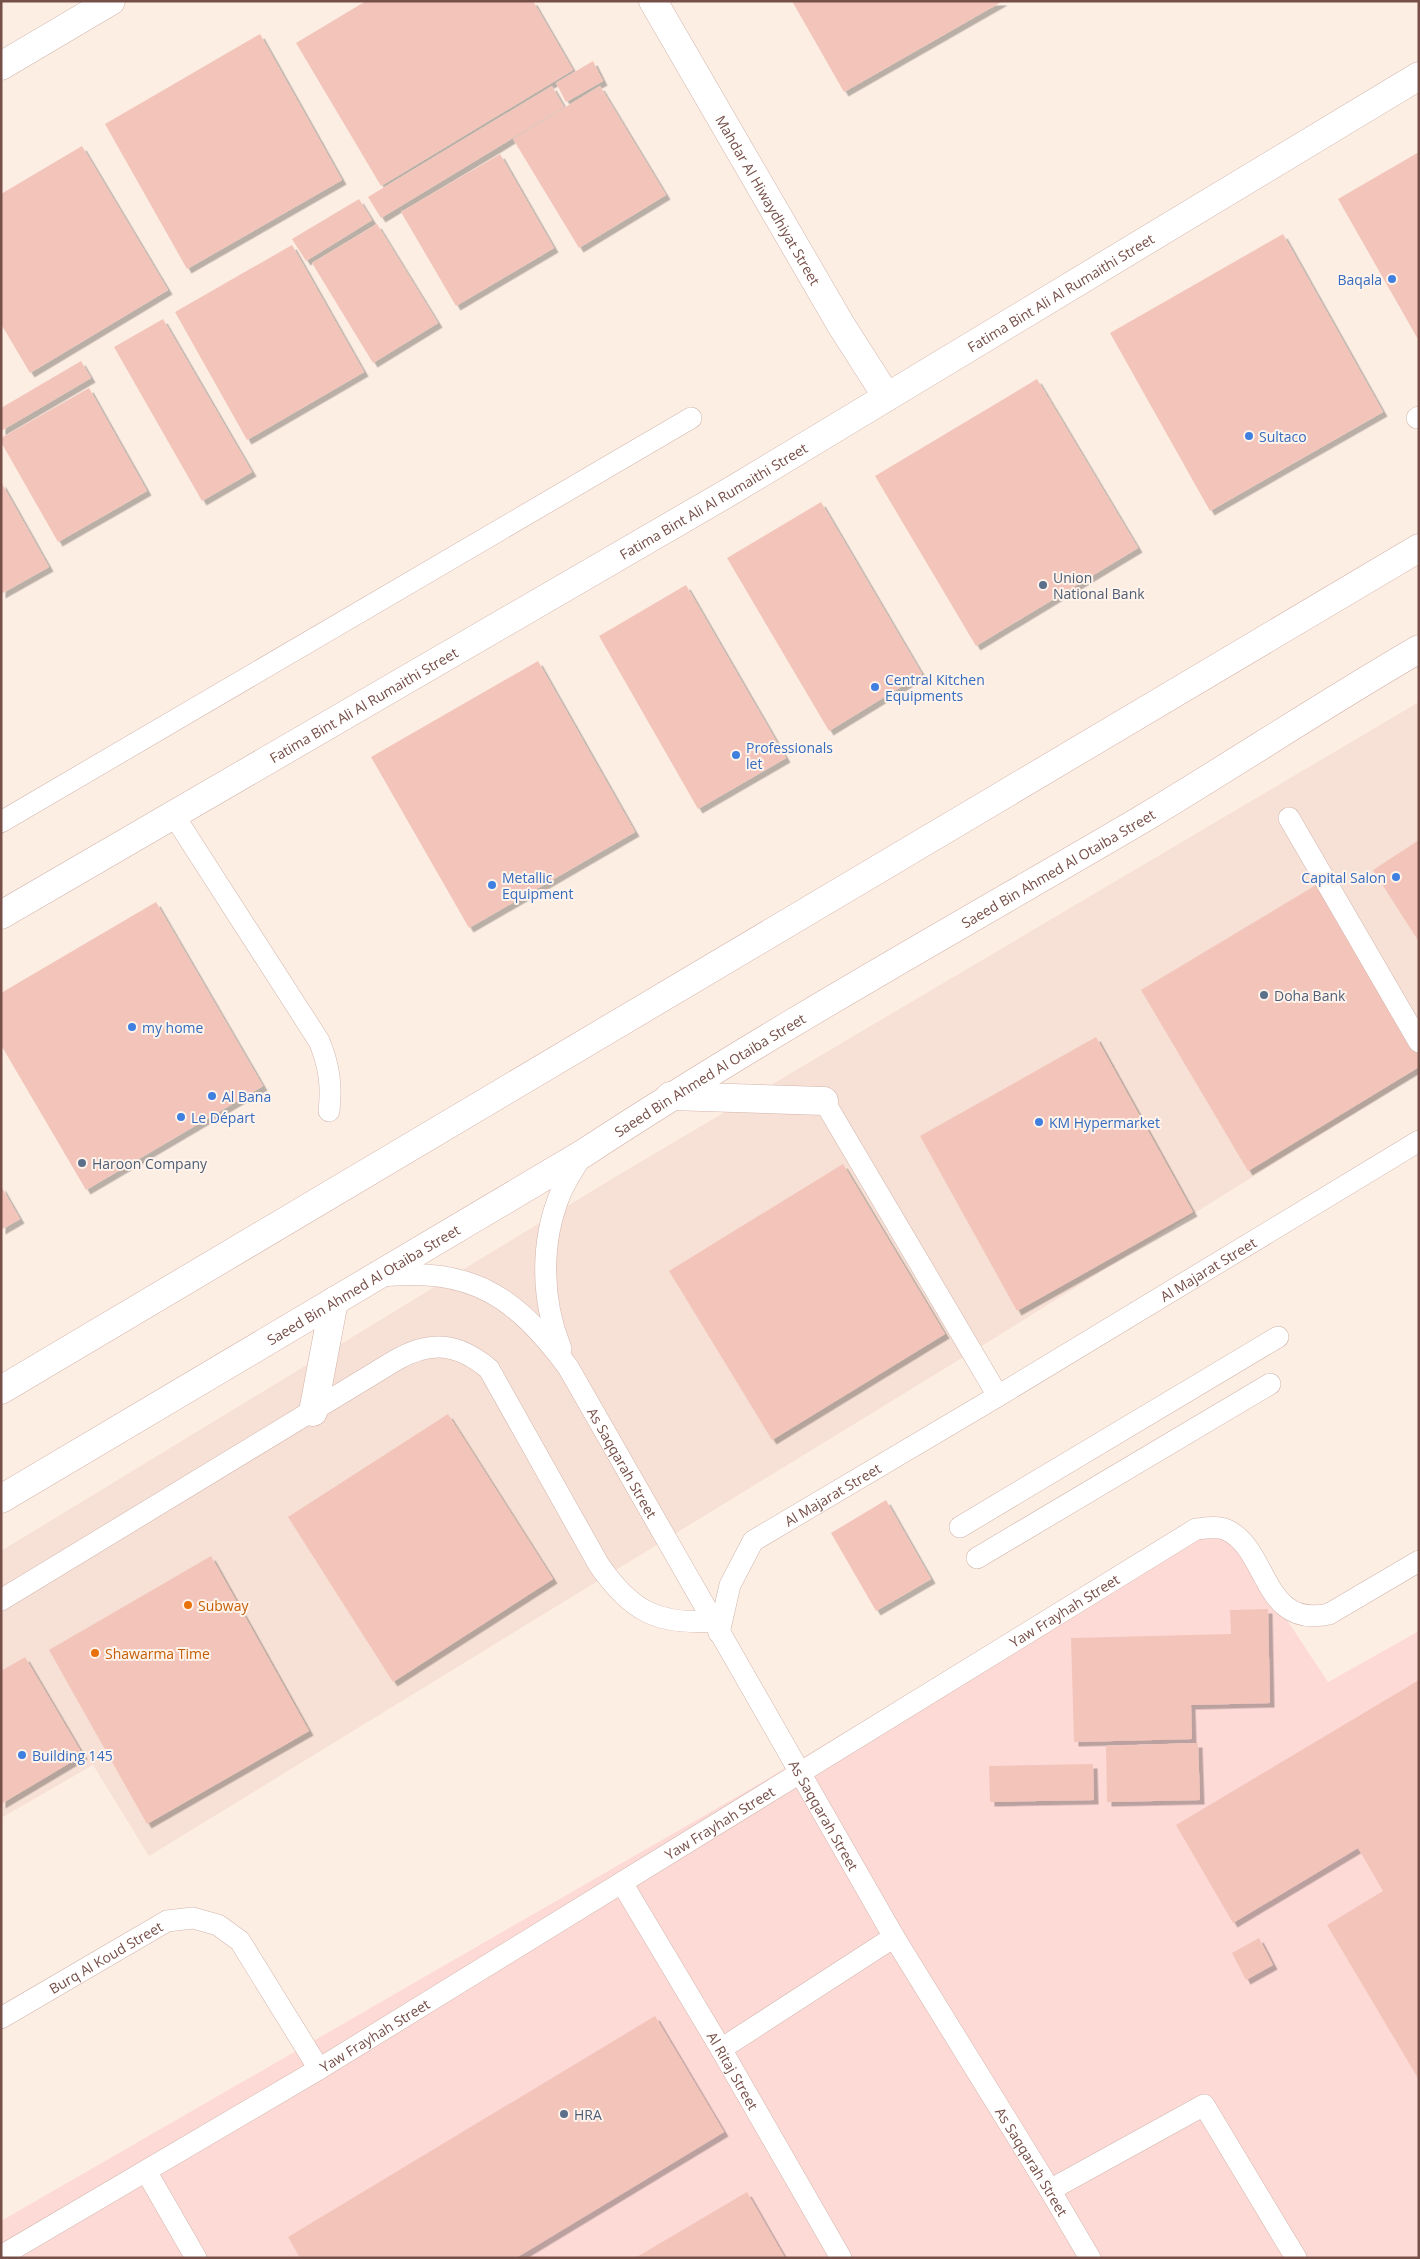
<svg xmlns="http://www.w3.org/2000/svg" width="1420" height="2259" font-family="'Open Sans',sans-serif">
	<defs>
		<filter id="shadow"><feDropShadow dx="4.5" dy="4.5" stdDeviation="0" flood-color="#0004"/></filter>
	</defs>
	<rect width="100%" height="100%" fill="#fdeee4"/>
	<path fill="#f7e0d5" d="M 1419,702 L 1419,1073 L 993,1339 L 149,1856 L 93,1765 L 1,1818 L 1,1551 L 615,1177 Z"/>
	<path fill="#fedad7" d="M 1221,1520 L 1328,1682 L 1419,1631 L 1419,2258 L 1,2258 L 1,2221 L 759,1784 L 991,1644 Z"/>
	<g fill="#f3c5ba" filter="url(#shadow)">
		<path d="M 366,1 L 533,1 L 573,70 L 381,186 L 296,43 Z"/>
		<path d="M 792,1 L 1003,1 L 844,92 Z"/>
		<path d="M 260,34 L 342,180 L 187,269 L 105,124 Z"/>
		<path d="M 593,61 L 603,81 L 566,102 L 556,83 Z"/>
		<path d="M 552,86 L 564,107 L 381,218 L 368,197 Z"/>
		<path d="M 600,86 L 666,195 L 579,248 L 513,139 Z"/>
		<path d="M 82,146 L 168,290 L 30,373 L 1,324 L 1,194 Z"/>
		<path d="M 1419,152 L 1419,341 L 1338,199 Z"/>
		<path d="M 500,154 L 554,248 L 456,306 L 401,212 Z"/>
		<path d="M 359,199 L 372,220 L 306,261 L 292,239 Z"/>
		<path d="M 377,224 L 438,323 L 373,363 L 312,263 Z"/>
		<path d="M 1283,234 L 1383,412 L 1210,511 L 1110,333 Z"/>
		<path d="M 292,245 L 364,372 L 247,440 L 175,312 Z"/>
		<path d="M 163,319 L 252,472 L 202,501 L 114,347 Z"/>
		<path d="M 81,361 L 91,378 L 1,431 L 1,408 Z"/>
		<path d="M 1037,379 L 1138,548 L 976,646 L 875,476 Z"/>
		<path d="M 89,388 L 147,491 L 58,542 L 1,442 L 1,438 Z"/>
		<path d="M 1,482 L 49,567 L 1,594 Z"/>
		<path d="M 821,502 L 922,674 L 829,731 L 727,558 Z"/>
		<path d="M 686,585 L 786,758 L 698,809 L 599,636 Z"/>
		<path d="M 538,661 L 635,832 L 469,928 L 371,757 Z"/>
		<path d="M 1419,840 L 1419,942 L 1373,870 Z"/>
		<path d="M 1321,882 L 1419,1045 L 1419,1067 L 1248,1171 L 1141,990 Z"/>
		<path d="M 156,902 L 263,1086 L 86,1190 L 1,1045 L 1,993 Z"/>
		<path d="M 1096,1037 L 1193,1212 L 1017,1311 L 920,1136 Z"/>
		<path d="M 843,1164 L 945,1334 L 772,1440 L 669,1271 Z"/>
		<path d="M 1,1186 L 20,1219 L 1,1230 Z"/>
		<path d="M 448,1414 L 553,1579 L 393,1682 L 288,1517 Z"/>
		<path d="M 886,1500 L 931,1579 L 876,1611 L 831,1533 Z"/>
		<path d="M 211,1556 L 309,1731 L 147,1824 L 49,1650 Z"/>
		<path d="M 1268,1609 L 1270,1703 L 1191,1705 L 1192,1739 L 1074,1742 L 1071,1638 L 1231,1634 L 1230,1610 Z"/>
		<path d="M 25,1657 L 83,1755 L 1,1804 L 1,1671 Z"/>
		<path d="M 1419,1680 L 1419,2080 L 1327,1925 L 1383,1891 L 1358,1848 L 1233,1923 L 1176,1825 Z"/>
		<path d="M 1198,1743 L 1200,1800 L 1107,1802 L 1106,1746 Z"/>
		<path d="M 1093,1764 L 1094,1800 L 990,1802 L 989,1766 Z"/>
		<path d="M 1259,1938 L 1273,1965 L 1246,1980 L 1232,1953 Z"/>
		<path d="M 655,2016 L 724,2132 L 516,2258 L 300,2258 L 288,2237 Z"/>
		<path d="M 747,2192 L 785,2258 L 635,2258 Z"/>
	</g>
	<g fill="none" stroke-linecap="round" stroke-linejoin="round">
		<defs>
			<g id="lane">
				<path d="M 1417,418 L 1419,417"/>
				<path d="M 173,814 L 319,1041 C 329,1065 332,1085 329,1111"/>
				<path d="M 1289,818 L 1419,1042"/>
				<path d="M 1,822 L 691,418"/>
				<path d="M 824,1101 L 998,1396"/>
				<path id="s1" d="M 380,1276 C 472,1267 515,1296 568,1367 L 894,1937 L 1050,2190 L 1090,2258"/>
				<path d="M 561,1349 C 541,1299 540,1242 561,1192 C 567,1179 576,1165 584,1153"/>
				<path d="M 960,1527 L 1278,1337"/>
				<path d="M 977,1558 L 1270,1384"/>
				<path d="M 1,1600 L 396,1360 C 431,1340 458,1343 489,1369 L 599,1565 C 631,1611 657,1625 713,1621"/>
				<path id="s2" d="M 719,1633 L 730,1585 L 753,1541 L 998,1396 L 1419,1141"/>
				<path id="s3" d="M 622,1883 L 721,2049 L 841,2258"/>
				<path id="s4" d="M 1,2018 L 167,1921 L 193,1918 L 218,1925 L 240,1941 L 319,2069"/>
				<path d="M 721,2049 L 894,1937"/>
				<path d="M 146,2171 L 196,2258"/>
				<path d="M 1050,2190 L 1204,2105 L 1296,2258"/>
				<path id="s5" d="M 1,2256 L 319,2069 L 1196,1529 C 1206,1528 1217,1526 1227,1530 C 1269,1550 1262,1629 1329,1614 L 1419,1561"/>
			</g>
			<g id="street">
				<path id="s6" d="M 653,1 L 841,325 L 887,397"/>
				<path d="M 1,66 L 111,1"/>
				<path id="s7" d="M 1,915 L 736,488 L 1419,76"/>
			</g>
			<g id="secondary">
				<path d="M 670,1096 L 824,1101"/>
				<path d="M 1,1390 L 1419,548"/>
				<path d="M 313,1412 L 334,1301"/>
				<path id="s8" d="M 1,1499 L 584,1153 C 764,1035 953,930 1139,821 C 1233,765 1324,704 1419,649"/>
			</g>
		</defs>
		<use href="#lane" stroke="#d1b5ac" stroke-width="22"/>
		<use href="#street" stroke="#d1b5ac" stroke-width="29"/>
		<use href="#secondary" stroke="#d4b3aa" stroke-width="29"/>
		<use href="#lane" stroke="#fff" stroke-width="21"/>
		<use href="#street" stroke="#fff" stroke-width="28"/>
		<use href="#secondary" stroke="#fff" stroke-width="28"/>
	</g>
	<g fill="#3f7fe0" stroke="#fff3eb" stroke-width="2">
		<circle cx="1392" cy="279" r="5"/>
		<circle cx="1249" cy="436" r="5"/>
		<circle cx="875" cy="687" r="5"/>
		<circle cx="736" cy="755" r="5"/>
		<circle cx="1396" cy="877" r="5"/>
		<circle cx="492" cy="885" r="5"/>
		<circle cx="132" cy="1027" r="5"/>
		<circle cx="212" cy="1096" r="5"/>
		<circle cx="181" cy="1117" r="5"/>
		<circle cx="1039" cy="1122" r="5"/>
		<circle cx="22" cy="1755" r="5"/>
	</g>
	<g fill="#5c6f8a" stroke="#fff3eb" stroke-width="2">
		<circle cx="1043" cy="585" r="5"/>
		<circle cx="1264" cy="995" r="5"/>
		<circle cx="82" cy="1163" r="5"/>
		<circle cx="564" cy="2114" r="5"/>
	</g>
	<g fill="#e8710a" stroke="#fff3eb" stroke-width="2">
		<circle cx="188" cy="1605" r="5"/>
		<circle cx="95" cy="1653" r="5"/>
	</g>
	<g text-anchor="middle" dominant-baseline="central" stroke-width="4" stroke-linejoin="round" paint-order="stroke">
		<g font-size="14" fill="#764f48" stroke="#fff3eb">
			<text stroke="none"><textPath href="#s6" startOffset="230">Mahdar Al Hiwaydhiyat Street</textPath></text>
			<text stroke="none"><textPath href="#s7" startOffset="1229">Fatima Bint Ali Al Rumaithi Street</textPath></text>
			<text stroke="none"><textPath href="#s7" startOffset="824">Fatima Bint Ali Al Rumaithi Street</textPath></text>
			<text stroke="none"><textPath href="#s7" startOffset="419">Fatima Bint Ali Al Rumaithi Street</textPath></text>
			<text stroke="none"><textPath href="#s8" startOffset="1231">Saeed Bin Ahmed Al Otaiba Street</textPath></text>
			<text stroke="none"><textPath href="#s8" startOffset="826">Saeed Bin Ahmed Al Otaiba Street</textPath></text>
			<text stroke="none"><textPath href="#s2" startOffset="629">Al Majarat Street</textPath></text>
			<text stroke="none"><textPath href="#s8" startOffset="421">Saeed Bin Ahmed Al Otaiba Street</textPath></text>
			<text stroke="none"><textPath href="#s1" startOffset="332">As Saqqarah Street</textPath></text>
			<text stroke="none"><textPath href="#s2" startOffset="191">Al Majarat Street</textPath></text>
			<text stroke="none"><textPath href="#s5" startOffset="1244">Yaw Frayhah Street</textPath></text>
			<text stroke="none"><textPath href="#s1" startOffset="738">As Saqqarah Street</textPath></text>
			<text stroke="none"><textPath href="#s5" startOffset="839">Yaw Frayhah Street</textPath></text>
			<text stroke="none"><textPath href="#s4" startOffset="121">Burq Al Koud Street</textPath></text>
			<text stroke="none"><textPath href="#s5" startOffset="434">Yaw Frayhah Street</textPath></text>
			<text stroke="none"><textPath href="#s3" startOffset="218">Al Ritaj Street</textPath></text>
			<text stroke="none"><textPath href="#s1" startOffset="1142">As Saqqarah Street</textPath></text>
		</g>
		<g font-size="14" fill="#366cbe" stroke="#fff3eb" text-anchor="start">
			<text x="1382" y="279" text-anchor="end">Baqala</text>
			<text x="1259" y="436">Sultaco</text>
			<text x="885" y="679">Central Kitchen<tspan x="885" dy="16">Equipments</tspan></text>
			<text x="746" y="747">Professionals<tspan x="746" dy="16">let</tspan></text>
			<text x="502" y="877">Metallic<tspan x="502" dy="16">Equipment</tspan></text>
			<text x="1386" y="877" text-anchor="end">Capital Salon</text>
			<text x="142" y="1027">my home</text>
			<text x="222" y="1096">Al Bana</text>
			<text x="191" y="1117">Le Départ</text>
			<text x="1049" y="1122">KM Hypermarket</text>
			<text x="32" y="1755">Building 145</text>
		</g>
		<g font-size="14" fill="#4e5e75" stroke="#fff3eb" text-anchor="start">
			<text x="1053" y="577">Union<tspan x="1053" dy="16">National Bank</tspan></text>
			<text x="1274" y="995">Doha Bank</text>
			<text x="92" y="1163">Haroon Company</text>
			<text x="574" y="2114">HRA</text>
		</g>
		<g font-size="14" fill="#c56008" stroke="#fff3eb" text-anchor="start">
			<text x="198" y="1605">Subway</text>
			<text x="105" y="1653">Shawarma Time</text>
		</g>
	</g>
	<rect width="1420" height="2259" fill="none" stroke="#764f48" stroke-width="5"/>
</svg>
